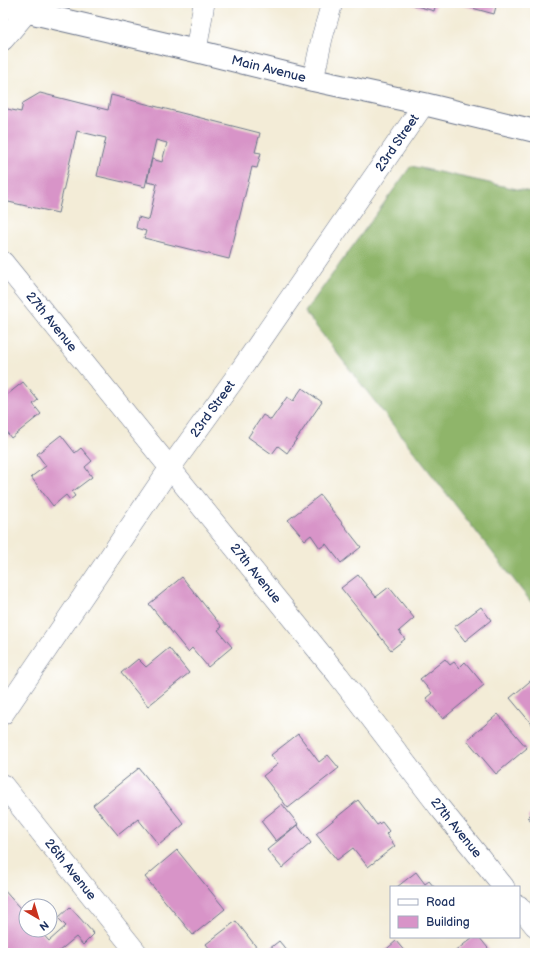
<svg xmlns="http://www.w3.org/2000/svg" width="538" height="956" font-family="'Balsamiq Sans',sans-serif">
	<rect width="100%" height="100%" fill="#fff"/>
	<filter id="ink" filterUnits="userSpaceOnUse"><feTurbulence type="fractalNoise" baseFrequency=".025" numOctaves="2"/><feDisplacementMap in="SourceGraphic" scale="8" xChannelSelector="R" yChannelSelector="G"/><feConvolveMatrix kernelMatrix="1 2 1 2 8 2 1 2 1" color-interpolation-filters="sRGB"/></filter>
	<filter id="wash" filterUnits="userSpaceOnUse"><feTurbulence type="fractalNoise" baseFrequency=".012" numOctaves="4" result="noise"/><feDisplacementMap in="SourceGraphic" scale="16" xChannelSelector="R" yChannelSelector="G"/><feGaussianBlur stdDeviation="0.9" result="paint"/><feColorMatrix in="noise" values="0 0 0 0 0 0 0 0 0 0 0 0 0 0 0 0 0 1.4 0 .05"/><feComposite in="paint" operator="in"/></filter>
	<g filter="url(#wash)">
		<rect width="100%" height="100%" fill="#f3ecd7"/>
		<path fill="#8fb56a" stroke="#557264" d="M 411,166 L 535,193 L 535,607 L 305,312 Z"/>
		<g id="blocks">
			<g fill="#d894c8">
				<path d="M 413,3 L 436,3 L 434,11 L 413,5 Z"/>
				<path d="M 454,3 L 497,3 L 494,14 Z"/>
				<path d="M 40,93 L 108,110 L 111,95 L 260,133 L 255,152 L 261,153 L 257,168 L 252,167 L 229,259 L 144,238 L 146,231 L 136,228 L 138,217 L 149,220 L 157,184 L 147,182 L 152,159 L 162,162 L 167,143 L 156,140 L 145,187 L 97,176 L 106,138 L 77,131 L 58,213 L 4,201 L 6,192 L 4,192 L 7,179 L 3,178 L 3,108 L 21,112 L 23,103 Z"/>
				<path d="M 23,382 L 38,400 L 33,404 L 41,414 L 11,438 L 5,430 L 3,432 L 3,398 Z"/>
				<path d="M 302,388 L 322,402 L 287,453 L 278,446 L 272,454 L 248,437 L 263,415 L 271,420 L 287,397 L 293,401 Z"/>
				<path d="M 61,435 L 75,453 L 81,448 L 92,461 L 85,467 L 92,477 L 72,492 L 75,496 L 70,500 L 66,495 L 53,506 L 31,477 L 46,466 L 37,454 Z"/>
				<path d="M 320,495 L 361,547 L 341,563 L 326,544 L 320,548 L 311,535 L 305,540 L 288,520 Z"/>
				<path d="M 358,575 L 376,597 L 389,587 L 414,618 L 399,631 L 405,639 L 391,650 L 341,588 Z"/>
				<path d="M 182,577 L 222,627 L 218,630 L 232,647 L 208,667 L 192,648 L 188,652 L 149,604 Z"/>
				<path d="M 481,607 L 491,620 L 465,641 L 454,627 Z"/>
				<path d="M 169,648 L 189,673 L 148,706 L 121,673 L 138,659 L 146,667 Z"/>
				<path d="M 445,659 L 450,665 L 454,662 L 459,668 L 465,662 L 484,685 L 443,719 L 426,698 L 432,693 L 420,679 Z"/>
				<path d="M 535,677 L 535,728 L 510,698 Z"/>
				<path d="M 498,714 L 527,748 L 496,774 L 467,740 Z"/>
				<path d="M 298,734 L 319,762 L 328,755 L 339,768 L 288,808 L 263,776 L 278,764 L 271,755 Z"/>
				<path d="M 139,768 L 184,824 L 159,845 L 138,819 L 118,835 L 93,805 Z"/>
				<path d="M 358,800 L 377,825 L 382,822 L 389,831 L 386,834 L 395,846 L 368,867 L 353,848 L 337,860 L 316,834 Z"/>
				<path d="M 282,804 L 298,824 L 276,841 L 261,821 Z"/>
				<path d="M 535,811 L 535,827 L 528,817 Z"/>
				<path d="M 297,825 L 311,843 L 282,868 L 267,850 Z"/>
				<path d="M 177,850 L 225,909 L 193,935 L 145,877 Z"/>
				<path d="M 416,872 L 425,884 L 429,881 L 434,887 L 397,887 Z"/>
				<path d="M 3,889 L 26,915 L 26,930 L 39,930 L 49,941 L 66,926 L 58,918 L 70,907 L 94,934 L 83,945 L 76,937 L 58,952 L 59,953 L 3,953 Z"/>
				<path d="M 236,921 L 261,953 L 213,953 L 206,944 Z"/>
				<path d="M 473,937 L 479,937 L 492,953 L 453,953 Z"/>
				<path d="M 279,941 L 289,953 L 264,953 Z"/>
				<path d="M 396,941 L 406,953 L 382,953 Z"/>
			</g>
		</g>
	</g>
	<g filter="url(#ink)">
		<use href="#blocks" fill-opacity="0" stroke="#677188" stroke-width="1"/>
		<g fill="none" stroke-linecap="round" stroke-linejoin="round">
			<defs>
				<g id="street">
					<path d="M 3,40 L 27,12"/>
					<path d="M 196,51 L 204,3"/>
					<path d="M 313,80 L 322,38 L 332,3"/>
					<path id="s1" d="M 3,262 L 338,675 L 440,808 L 504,887"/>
					<path id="s2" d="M 3,714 L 170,468 L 233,381 L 424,104"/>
					<path id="s3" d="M 3,785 L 137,953"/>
					<path d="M 519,906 L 535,926"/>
				</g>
				<g id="secondary">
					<path id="s4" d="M 3,6 L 196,51 L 313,80 L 424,104 L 535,131"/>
				</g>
			</defs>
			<use href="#street" stroke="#677188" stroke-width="22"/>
			<use href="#secondary" stroke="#677188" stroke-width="24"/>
			<use href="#street" stroke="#fff" stroke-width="21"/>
			<use href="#secondary" stroke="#fff" stroke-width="22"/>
		</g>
	</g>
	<g text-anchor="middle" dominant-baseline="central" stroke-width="3" stroke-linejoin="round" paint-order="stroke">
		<g font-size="13" fill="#1b2f5e" stroke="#fff">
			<text stroke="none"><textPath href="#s4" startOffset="273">Main Avenue</textPath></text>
			<text stroke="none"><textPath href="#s2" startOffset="694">23rd Street</textPath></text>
			<text stroke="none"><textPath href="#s1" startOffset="77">27th Avenue</textPath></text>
			<text stroke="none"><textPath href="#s2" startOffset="370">23rd Street</textPath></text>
			<text stroke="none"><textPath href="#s1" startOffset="401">27th Avenue</textPath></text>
			<text stroke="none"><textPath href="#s1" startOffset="725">27th Avenue</textPath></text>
			<text stroke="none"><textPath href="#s3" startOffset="108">26th Avenue</textPath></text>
		</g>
	</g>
	<rect width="538" height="956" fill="none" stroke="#fff" stroke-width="16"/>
	<rect x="390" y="886" width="130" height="52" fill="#ffffff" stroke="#a4acbf"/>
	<rect x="398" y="899" width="20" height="6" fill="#ffffff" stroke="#a4acbf"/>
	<text x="426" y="906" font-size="12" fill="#1b2f5e">Road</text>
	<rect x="398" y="916" width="20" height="12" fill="#d894c8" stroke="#a4acbf"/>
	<text x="426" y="926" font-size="12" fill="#1b2f5e">Building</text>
	<g transform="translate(38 918) rotate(142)"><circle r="19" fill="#ffffff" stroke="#a4acbf"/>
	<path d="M0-3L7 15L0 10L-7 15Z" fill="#c8321e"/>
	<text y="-6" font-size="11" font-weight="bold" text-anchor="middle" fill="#1b2f5e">N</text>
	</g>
</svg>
